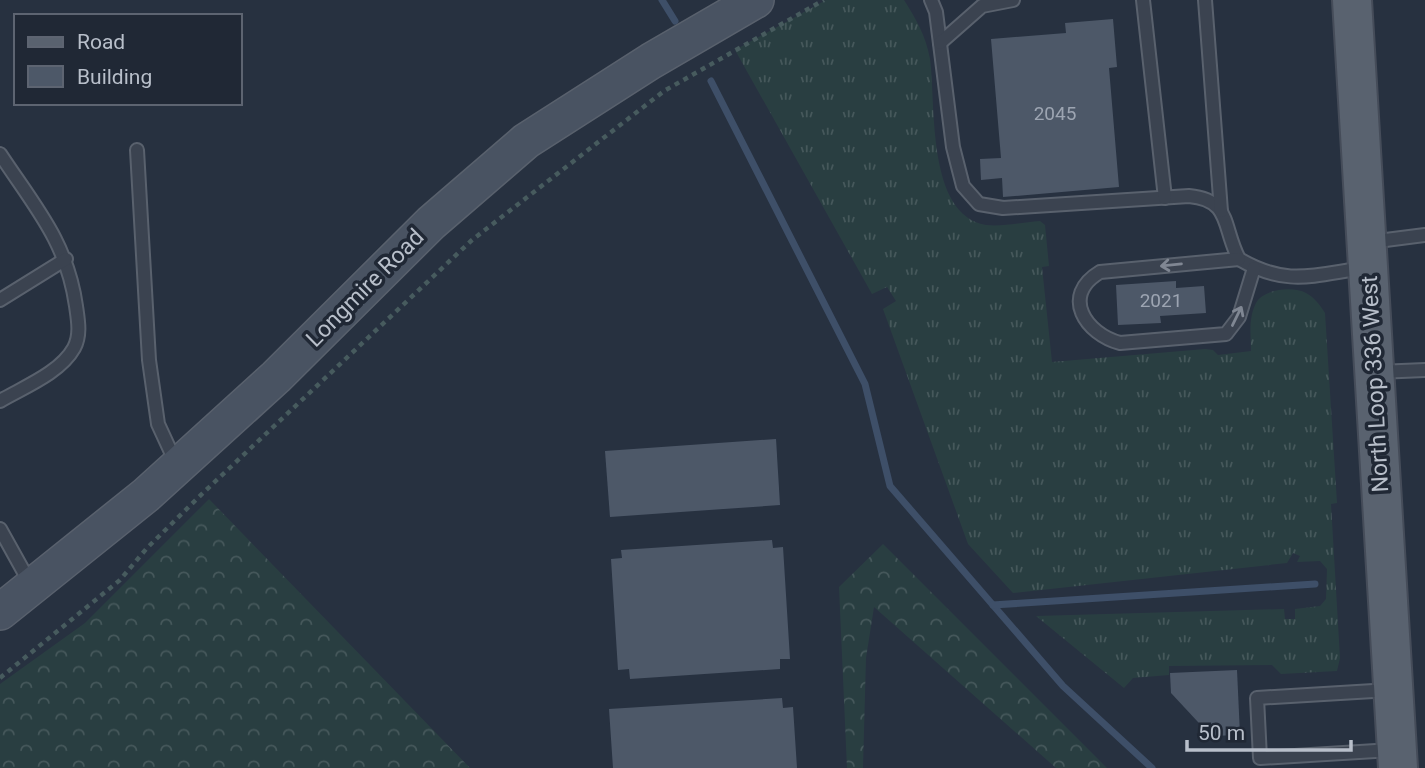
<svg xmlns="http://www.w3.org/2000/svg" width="1425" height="768" font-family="Roboto,sans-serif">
	<defs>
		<pattern id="grass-tufts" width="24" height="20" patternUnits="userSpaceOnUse" patternTransform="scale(1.75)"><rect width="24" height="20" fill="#293e41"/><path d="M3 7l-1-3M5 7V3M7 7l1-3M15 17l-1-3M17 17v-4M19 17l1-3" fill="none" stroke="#46585b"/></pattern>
		<pattern id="forest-crowns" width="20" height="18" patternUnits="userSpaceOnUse" patternTransform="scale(1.75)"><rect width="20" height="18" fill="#293e41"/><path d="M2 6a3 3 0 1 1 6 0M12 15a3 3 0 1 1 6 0" fill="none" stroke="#46585b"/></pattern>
	</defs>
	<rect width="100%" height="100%" fill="#273140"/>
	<path fill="url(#grass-tufts)" d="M 826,0 L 904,0 C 916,19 926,36 930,59 C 936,104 926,215 986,225 C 1003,227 1024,222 1040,221 L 1045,225 L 1049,266 L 1042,267 L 1052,362 L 1205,349 L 1213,350 L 1218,355 L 1251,351 C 1251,335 1248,319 1256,303 C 1263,289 1293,286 1306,293 C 1315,298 1320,305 1325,313 L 1337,503 L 1331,504 L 1340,658 L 1337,671 L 1281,674 L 1272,665 L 1169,666 L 1169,675 L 1133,678 L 1124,688 L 1036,616 L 1284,609 L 1285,619 L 1295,619 L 1295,609 L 1320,606 L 1326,599 L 1327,569 L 1320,561 L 1297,562 L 1300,556 L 1293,553 L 1287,563 L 1013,593 L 968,544 L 883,309 L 896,301 L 887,287 L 872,294 L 735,50 Z"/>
	<g fill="url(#forest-crowns)">
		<path d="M 209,499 L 470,768 L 0,768 L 0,684 L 85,623 Z"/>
		<path d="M 883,544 L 1107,768 L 1056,768 L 874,607 L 866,658 L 863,768 L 847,768 L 839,587 Z"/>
	</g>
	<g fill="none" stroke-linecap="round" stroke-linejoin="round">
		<g stroke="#3e4f68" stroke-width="7">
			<path d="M 662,0 L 675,21"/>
			<path d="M 711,81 L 865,384 L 890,486 L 1063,686 L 1152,768"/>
			<path d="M 993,605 L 1315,584"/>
		</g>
	</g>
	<g fill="#4d5868">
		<path d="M 1113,19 L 1117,67 L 1109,68 L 1119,187 L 1003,197 L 1002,178 L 981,180 L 980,159 L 1001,158 L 991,39 L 1066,33 L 1065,23 Z"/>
		<path d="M 1176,281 L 1176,288 L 1204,286 L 1206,313 L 1160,316 L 1161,323 L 1118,325 L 1116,285 Z"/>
		<path d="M 776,439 L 780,505 L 610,517 L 605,451 Z"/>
		<path d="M 772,540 L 773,548 L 783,547 L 790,659 L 780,659 L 780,669 L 630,679 L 629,669 L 618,670 L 611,559 L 622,558 L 621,550 Z"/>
		<path d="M 1237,670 L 1240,735 L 1211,736 L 1171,693 L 1170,673 Z"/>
		<path d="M 782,698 L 783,708 L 793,707 L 797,768 L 613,768 L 609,709 Z"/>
	</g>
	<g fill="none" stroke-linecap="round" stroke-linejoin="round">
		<defs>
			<g id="lane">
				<path d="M 931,0 L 936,12 L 953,147 L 963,186 L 979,204 L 1003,208 L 1189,196 C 1232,200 1222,227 1239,259 C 1287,287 1313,275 1364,268"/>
				<path d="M 1143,0 L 1165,198"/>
				<path d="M 1205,0 L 1221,211"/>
				<path d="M 940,43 L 982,6 L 1013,0"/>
				<path d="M 137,150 L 149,360 L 158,424 L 176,463"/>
				<path d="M 0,154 C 35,207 67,242 76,306 C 78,320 81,335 74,348 C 60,373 24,387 0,401"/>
				<path d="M 1370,242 L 1425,235"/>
				<path d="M 1239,259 L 1100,272 C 1060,296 1086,334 1120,343 L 1226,334 L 1239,317 L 1254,268"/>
				<path d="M 0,300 L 66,259"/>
				<path d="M 1378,372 L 1425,370"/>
				<path d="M 0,529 L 30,583"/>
				<path d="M 1390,690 L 1257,698 L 1260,758 L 1392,750"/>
			</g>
			<path id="secondary" d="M 0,612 L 146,495 L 276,377 L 431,223 L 526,141 L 651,61 L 756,0"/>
			<path id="primary" d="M 1352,0 L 1398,768"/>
		</defs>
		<use href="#lane" stroke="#59616d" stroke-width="16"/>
		<use href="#secondary" stroke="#59616d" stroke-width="38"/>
		<use href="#primary" stroke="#454c59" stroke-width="42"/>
		<path stroke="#475b5e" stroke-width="4.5" stroke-dasharray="5 5" stroke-linecap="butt" d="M 0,678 L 120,580 L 147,548 L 204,492 L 472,240 L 664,91 L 824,0"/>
		<use href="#lane" stroke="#3b4350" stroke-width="12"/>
		<use href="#secondary" stroke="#495362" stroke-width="35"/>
		<use href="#primary" stroke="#59626f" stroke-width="38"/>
	</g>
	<defs><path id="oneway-shaft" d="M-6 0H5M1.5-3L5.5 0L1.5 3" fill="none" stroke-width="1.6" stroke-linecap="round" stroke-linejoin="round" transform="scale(1.75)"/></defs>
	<g stroke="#808793">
		<use href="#oneway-shaft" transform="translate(1171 265) rotate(174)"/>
		<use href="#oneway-shaft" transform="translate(1237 316) rotate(-64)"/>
	</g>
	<g text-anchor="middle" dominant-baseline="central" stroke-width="7" stroke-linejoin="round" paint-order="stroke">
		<g font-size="19" fill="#9da5b2">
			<text x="1055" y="113">2045</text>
			<text x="1161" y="300">2021</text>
		</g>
		<g font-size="23" fill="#b8bfca" stroke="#202835">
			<text transform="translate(365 288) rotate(-45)">Longmire Road</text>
			<text transform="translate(1375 384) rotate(-93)">North Loop 336 West</text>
		</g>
	</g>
	<rect x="14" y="14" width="228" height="91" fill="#202835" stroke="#5d6471" stroke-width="2"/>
	<rect x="28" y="37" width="35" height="10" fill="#59626f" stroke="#5d6471" stroke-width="2"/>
	<text x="77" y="49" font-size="21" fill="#b8bfca">Road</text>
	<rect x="28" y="66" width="35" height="21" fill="#4d5868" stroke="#5d6471" stroke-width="2"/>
	<text x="77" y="84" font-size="21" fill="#b8bfca">Building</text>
	<path d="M1187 740v10h164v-10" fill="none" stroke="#b8bfca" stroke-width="3.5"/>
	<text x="1198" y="740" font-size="21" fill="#b8bfca" stroke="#202835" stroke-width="5" paint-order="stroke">50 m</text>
</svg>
